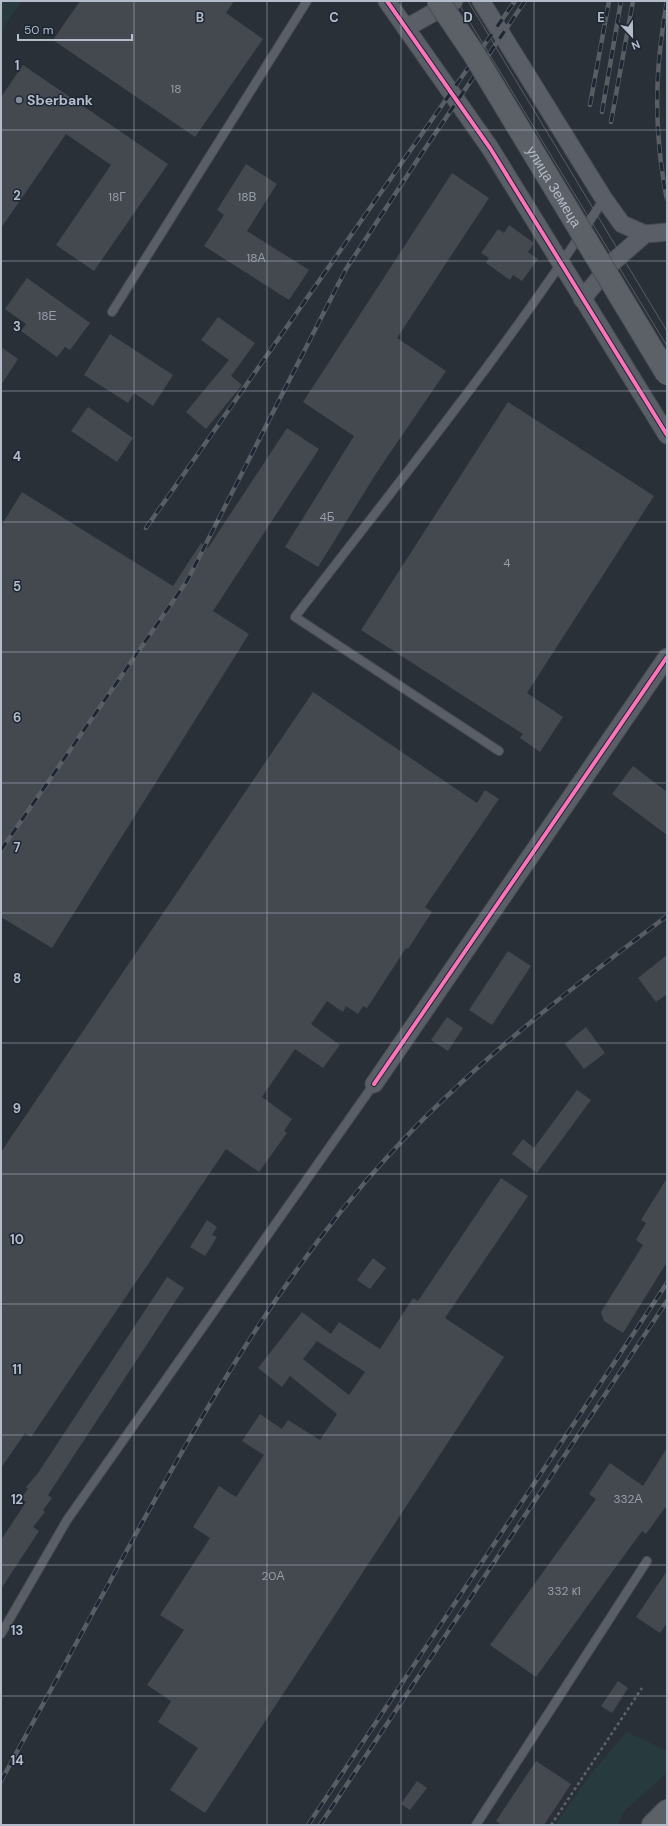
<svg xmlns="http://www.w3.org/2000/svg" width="668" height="1826" font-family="'DM Sans',sans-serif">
	<rect width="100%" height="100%" fill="#2a3038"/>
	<g fill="#273a3e">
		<path d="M 1,1 L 22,1 L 1,31 Z"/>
		<path d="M 627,1732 L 667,1751 L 667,1773 L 625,1810 L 617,1825 L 555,1825 L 594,1770 Z"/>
	</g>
	<g fill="#444950" fill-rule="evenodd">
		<path d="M 80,1 L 234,1 L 226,13 L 263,39 L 195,137 L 53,40 Z"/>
		<path d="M 23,65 L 168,164 L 94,271 L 56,245 L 111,165 L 66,134 L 1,228 L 1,97 Z"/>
		<path d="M 246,164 L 277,184 L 247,231 L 309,270 L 289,300 L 204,246 L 224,215 L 217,210 Z"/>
		<path d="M 452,173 L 489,198 L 397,338 L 446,371 L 377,472 L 318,567 L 285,547 L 354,436 L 303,402 Z"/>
		<path d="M 509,225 L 534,243 L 528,252 L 538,259 L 522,281 L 513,275 L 510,280 L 486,263 L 489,258 L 481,253 L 498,229 L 504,233 Z"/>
		<path d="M 27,278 L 90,323 L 70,350 L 65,347 L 57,357 L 21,331 L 26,324 L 5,309 Z"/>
		<path d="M 218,317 L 255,343 L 231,376 L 242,385 L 206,429 L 186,412 L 229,360 L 201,340 Z"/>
		<path d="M 110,334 L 173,375 L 153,406 L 134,393 L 128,403 L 84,375 Z"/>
		<path d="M 1,347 L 18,359 L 1,385 Z"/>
		<path d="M 508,402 L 654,496 L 527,693 L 563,717 L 540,752 L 520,738 L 523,734 L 361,630 Z"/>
		<path d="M 88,407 L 133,438 L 117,462 L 71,431 Z"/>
		<path d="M 287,428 L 319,449 L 213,611 L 249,634 L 52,948 L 1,917 L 1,526 L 22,492 L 173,586 L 201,543 L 208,548 Z"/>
		<path d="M 313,692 L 477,803 L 485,790 L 499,799 L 425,907 L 432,912 L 408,949 L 406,948 L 367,1008 L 363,1006 L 358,1014 L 346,1006 L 343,1012 L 327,1001 L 311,1024 L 340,1045 L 323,1068 L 295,1049 L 262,1097 L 292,1119 L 284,1131 L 287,1133 L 259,1172 L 226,1149 L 31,1437 L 25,1433 L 1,1468 L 1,1152 Z"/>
		<path d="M 633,766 L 667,792 L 667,835 L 612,794 Z"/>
		<path d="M 508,951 L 531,966 L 492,1025 L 469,1010 Z"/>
		<path d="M 667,955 L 667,994 L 656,1002 L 638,978 Z"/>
		<path d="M 447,1017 L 463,1028 L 448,1051 L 431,1040 Z"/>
		<path d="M 586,1027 L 605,1053 L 584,1069 L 565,1044 Z"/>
		<path d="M 577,1090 L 591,1100 L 537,1173 L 512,1154 L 523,1139 L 534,1148 Z"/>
		<path d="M 501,1178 L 528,1196 L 445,1318 L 504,1357 L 205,1813 L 170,1790 L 198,1748 L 158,1722 L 171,1701 L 147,1685 L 184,1630 L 160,1615 L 210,1538 L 193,1527 L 219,1486 L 236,1497 L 264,1455 L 242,1441 L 260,1414 L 282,1429 L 288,1420 L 320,1440 L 337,1414 L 290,1376 L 282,1387 L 258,1368 L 302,1312 L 331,1334 L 339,1322 L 380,1349 L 413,1298 L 418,1301 ZM 317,1341 L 365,1372 L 349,1395 L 303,1359 Z"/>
		<path d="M 667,1178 L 667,1262 L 623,1333 L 604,1321 L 601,1312 L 643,1245 L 636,1240 L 646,1223 L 641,1220 Z"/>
		<path d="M 207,1220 L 217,1227 L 212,1235 L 217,1237 L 205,1256 L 190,1247 Z"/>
		<path d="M 373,1258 L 386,1268 L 370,1289 L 357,1280 Z"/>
		<path d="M 167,1277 L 184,1288 L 48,1495 L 52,1498 L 43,1510 L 45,1512 L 33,1527 L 39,1531 L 1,1589 L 1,1540 L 26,1502 L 21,1498 L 28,1489 L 26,1487 L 38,1473 Z"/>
		<path d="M 667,1448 L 667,1505 L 646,1534 L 642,1531 L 536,1677 L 490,1645 L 596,1499 L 589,1494 L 610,1463 L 643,1486 Z"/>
		<path d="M 667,1571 L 667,1623 L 660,1633 L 636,1617 Z"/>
		<path d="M 618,1681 L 628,1688 L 612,1713 L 601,1706 Z"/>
		<path d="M 536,1761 L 571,1784 L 544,1825 L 502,1825 L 496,1821 Z"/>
		<path d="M 417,1781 L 427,1788 L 410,1810 L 401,1804 Z"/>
	</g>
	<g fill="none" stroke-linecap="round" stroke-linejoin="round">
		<defs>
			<g id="lane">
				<path d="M 112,312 L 307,1"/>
				<path d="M 499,751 L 295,617 C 400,480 510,345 604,199"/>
				<path d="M 1,1634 L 67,1520 L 374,1084"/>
				<path d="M 476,1825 L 647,1561"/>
			</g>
			<g id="street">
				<path d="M 387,1 L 490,148 L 667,435"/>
				<path d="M 481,1 L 604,199 L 622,224 L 645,234"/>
				<path d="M 406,28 L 454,1"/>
				<path d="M 582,299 L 613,262 L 645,234 L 667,232"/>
				<path d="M 374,1084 L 667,657"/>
			</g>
			<path id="primary" d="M 653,1825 L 667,1811"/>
		</defs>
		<use href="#lane" stroke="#484c53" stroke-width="10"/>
		<use href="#street" stroke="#484c53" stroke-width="19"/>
		<use href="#primary" stroke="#484c55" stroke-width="24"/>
		<path stroke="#5d636a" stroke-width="2.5" stroke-dasharray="3 3" stroke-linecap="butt" d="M 551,1825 L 642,1688"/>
		<use href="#lane" stroke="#5a5e66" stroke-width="8"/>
		<use href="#street" stroke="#5a5e66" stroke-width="17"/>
		<use href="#primary" stroke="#5c6168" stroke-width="22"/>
		<g stroke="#595d64" stroke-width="1">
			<path d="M 457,1 L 667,346"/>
			<path d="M 468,1 L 667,331"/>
		</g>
		<defs>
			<g id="rail">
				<path d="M 667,1 C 657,58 654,105 661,163 C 663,175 664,188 667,199"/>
				<path d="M 590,105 L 609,1"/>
				<path d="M 602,112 L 621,1"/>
				<path d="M 611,122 L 633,1"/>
				<path d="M 146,528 L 515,1"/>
				<path d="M 1,850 L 187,581 L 346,269 L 422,153 L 525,1"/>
				<path d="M 1,1781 C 43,1705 84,1628 126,1552 C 202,1413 282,1272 389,1155 C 472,1064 570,989 667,916"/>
				<path d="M 308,1825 L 667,1283"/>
				<path d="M 320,1825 L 667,1301"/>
			</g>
		</defs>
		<use href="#rail" stroke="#595d64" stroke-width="4.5"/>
		<use href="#rail" stroke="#1d2633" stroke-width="3" stroke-dasharray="9" stroke-linecap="butt"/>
		<defs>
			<g id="primary-bridge">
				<path id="s1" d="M 438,1 L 474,54 L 667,374"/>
			</g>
		</defs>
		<use href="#primary-bridge" stroke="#484c55" stroke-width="24" stroke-linecap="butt"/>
		<use href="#primary-bridge" stroke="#5c6168" stroke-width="22"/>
		<defs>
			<g id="cycleway">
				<path d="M 387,1 L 490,148 L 667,435"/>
				<path d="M 374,1084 L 667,657"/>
			</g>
		</defs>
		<use href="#cycleway" stroke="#1d2633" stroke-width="6"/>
		<use href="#cycleway" stroke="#fb73b8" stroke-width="4"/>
	</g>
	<path fill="none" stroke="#b4bcc9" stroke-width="1" stroke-opacity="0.55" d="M 134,1 L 134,1825M 267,1 L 267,1825M 401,1 L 401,1825M 534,1 L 534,1825M 1,130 L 667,130M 1,261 L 667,261M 1,391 L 667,391M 1,522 L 667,522M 1,652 L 667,652M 1,783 L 667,783M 1,913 L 667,913M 1,1043 L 667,1043M 1,1174 L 667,1174M 1,1304 L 667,1304M 1,1435 L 667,1435M 1,1565 L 667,1565M 1,1696 L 667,1696"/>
	<circle fill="#848b96" stroke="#1d2633" stroke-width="1.5" cx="19" cy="100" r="4"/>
	<g text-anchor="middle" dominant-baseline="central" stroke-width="3" stroke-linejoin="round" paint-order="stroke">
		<g font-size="12" fill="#989fab">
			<text x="176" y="89">18</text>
			<text x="117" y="197">18Г</text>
			<text x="247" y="197">18В</text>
			<text x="256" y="258">18А</text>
			<text x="47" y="316">18Е</text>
			<text x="327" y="517">4Б</text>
			<text x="507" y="563">4</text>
			<text x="628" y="1499">332А</text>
			<text x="273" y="1576">20А</text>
			<text x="564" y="1591">332 к1</text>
		</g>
		<g font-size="14" font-weight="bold" fill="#b4bcc9" stroke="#1d2633" text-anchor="start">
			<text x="27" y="100">Sberbank</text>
		</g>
		<g font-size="14" fill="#b4bcc9" stroke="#1d2633">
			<text stroke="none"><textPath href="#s1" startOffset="219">улица Земеца</textPath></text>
		</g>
	</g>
	<g font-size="13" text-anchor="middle" font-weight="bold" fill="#b4bcc9" stroke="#1d2633" stroke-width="3" stroke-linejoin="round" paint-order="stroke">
		<text x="200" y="22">B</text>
		<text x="334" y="22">C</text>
		<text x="468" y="22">D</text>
		<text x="601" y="22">E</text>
		<text x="17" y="70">1</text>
		<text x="17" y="200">2</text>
		<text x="17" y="331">3</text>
		<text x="17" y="461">4</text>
		<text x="17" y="591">5</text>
		<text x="17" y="722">6</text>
		<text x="17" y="852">7</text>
		<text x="17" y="983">8</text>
		<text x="17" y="1113">9</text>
		<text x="17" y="1244">10</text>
		<text x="17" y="1374">11</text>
		<text x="17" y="1504">12</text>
		<text x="17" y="1635">13</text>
		<text x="17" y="1765">14</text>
	</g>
	<rect width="668" height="1826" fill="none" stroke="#b4bcc9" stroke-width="4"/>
	<g transform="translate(632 36) rotate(158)" stroke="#1d2633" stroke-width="3" paint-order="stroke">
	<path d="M0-3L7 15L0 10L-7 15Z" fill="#b4bcc9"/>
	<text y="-6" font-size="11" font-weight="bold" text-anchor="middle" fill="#b4bcc9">N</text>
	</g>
	<path d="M18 34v6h114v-6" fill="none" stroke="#b4bcc9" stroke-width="2"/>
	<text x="24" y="34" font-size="12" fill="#b4bcc9" stroke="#1d2633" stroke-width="3" paint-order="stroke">50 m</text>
</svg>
